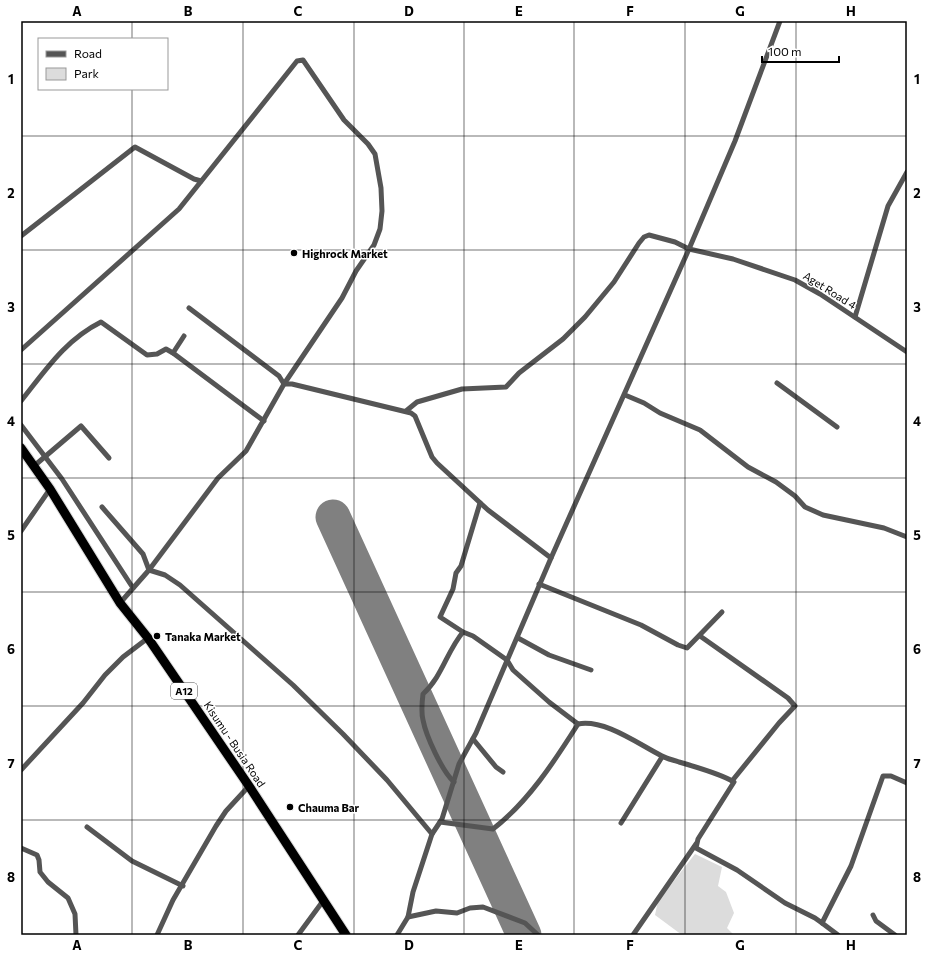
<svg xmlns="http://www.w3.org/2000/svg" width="928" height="956" font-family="Commissioner,sans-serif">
	<rect width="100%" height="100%" fill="#fff"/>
	<path fill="#dcdcdc" d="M 695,854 L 722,867 L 718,886 L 726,892 L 734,913 L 727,928 L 734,935 L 682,935 L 655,915 L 658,901 Z"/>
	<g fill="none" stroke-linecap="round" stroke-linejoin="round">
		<path stroke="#808080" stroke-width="35" d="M 333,517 L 524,935"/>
		<defs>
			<path id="highway" d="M 21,448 L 50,489 L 120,603 L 148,638 L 249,786 L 346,935"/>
		</defs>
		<use href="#highway" stroke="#dbdbdb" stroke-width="11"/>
		<g stroke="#555" stroke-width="5">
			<path d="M 21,236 L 135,147 L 194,179 L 201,181"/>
			<path d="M 855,317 L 888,206 L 907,172"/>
			<path d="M 21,350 L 179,209 L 297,61 L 303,60 L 344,120 L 368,144 L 375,154 L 381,188 L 382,211 L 380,229 L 374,245 L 356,271 L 342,298 L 284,384 L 279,376 L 189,308"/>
			<path d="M 173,353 L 184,336"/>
			<path d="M 777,383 L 837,427"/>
			<path d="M 625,395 L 644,403 L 660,413 L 700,430 L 748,467 L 776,482 L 795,496 L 805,507 L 823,515 L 884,528 L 907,537"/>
			<path d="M 21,401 C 45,371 65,340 101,322 L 147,355 L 157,354 L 166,349 L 173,353 L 264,421"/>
			<path d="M 406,411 L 417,402 L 462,389 L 506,387 L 519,373 L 563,339 L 585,317 L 614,282 L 639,243 L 644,237 L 649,235 L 675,242 L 689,249 L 733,259 L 795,280 L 820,294 L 907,352"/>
			<path d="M 21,425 L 62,479 L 133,588"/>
			<path d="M 34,466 L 81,426 L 109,458"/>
			<path d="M 102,507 L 143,554 L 149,570 L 165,575 L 180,585 L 293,685 L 343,734 L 387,780 L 432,834"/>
			<path d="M 21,531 L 50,489"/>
			<path d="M 539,584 L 641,625 L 678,645 L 687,648 L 722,612"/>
			<path d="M 120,603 L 149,570 L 218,478 L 246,451 L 284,384 L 292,384 L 411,413 L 415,416 L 432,457 L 437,463 L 488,510 L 551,558 L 689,249 L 735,141 L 780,21"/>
			<path d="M 463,632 L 440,617 L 453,589 L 456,573 L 461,566 L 480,503"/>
			<path d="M 700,636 L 788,698 L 795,706 L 779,723 L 732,781"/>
			<path d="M 518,638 L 549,655 L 591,670"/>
			<path d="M 473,739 L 496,767 L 503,772"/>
			<path d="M 21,770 L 83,703 L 105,675 L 123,657 L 148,638"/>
			<path d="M 454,782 C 442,771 426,736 423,720 C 421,712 422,702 423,694 C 442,677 447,651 463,632 L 473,636 L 507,660 L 513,670 L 549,702 L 578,724 C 605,719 638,744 662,756 C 667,759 674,760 679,762 C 693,766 723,775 734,782 L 698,839 L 696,848 L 737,870 L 785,903 L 815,918 L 822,923"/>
			<path d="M 440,822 L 493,829 C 528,802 554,762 578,724"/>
			<path d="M 621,823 L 662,757"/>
			<path d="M 87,827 L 132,861 L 183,886"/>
			<path d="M 21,848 L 37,855 L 39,860 L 40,872 L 48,882 L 68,898 L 75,914 L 76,935"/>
			<path d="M 873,915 L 876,921 L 895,935"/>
			<path d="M 408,917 L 436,911 L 457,913 L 470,908 L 483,907 L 525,923 L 538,935"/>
			<path d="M 157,935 L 173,900 L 216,826 L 226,811 L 249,786"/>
			<path d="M 298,935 L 323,901"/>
			<path d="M 397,935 L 408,917 L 413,892 L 432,834 L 442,819 L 459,764 L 476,733 L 551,558"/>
			<path d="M 633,935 L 696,844"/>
			<path d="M 838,935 L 822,923 L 851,866 L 883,776 L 891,776 L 907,783"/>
		</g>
		<use href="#highway" stroke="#000" stroke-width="9"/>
	</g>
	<path fill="none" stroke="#000" stroke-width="1" stroke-opacity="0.55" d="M 132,21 L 132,39M 243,21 L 243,935M 354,21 L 354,935M 464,21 L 464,935M 574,21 L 574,935M 685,21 L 685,935M 796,21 L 796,935M 132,89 L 132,935M 21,136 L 907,136M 21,250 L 907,250M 21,364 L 907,364M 21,478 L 907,478M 21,592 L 907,592M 21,706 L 907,706M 21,820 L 907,820"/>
	<g fill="#000" stroke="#fff" stroke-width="1.5">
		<circle cx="294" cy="253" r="4"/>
		<circle cx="157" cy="636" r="4"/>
		<circle cx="290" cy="807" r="4"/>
	</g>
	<g text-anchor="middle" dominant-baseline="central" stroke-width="3" stroke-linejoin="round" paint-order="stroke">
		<rect fill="#fff" stroke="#4c4c4c" stroke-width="1" x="171" y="683" width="26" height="16" rx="3"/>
		<g font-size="10" font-weight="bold" fill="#000">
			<text x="184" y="691">A12</text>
		</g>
		<g font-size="11" font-weight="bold" fill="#000" stroke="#fff" text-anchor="start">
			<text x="302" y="253">Highrock Market</text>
			<text x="165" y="636">Tanaka Market</text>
			<text x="298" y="807">Chauma Bar</text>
		</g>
		<g font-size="11" fill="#000" stroke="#fff">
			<text transform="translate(830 290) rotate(32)">Aget Road 4</text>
			<text transform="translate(235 744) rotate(56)">Kisumu - Busia Road</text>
		</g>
	</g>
	<rect width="928" height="956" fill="none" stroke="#ffffff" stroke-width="44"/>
	<rect x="38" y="38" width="130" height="52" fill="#ffffff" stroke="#999999"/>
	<rect x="46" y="51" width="20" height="6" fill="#555555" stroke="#999999"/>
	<text x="74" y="58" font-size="12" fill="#000000">Road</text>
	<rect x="46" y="68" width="20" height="12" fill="#dcdcdc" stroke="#999999"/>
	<text x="74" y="78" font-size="12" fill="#000000">Park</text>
	<path d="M762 56v6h77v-6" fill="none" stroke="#000000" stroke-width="2"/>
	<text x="768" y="56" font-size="12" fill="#000000" stroke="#ffffff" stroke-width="3" paint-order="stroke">100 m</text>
	<rect x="22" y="22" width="884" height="912" fill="none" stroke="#000" stroke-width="1.5"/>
	<g font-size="13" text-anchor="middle" font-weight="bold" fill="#000">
		<text x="77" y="16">A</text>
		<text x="188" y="16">B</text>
		<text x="298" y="16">C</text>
		<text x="409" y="16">D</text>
		<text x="519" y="16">E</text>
		<text x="630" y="16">F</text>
		<text x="740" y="16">G</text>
		<text x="851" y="16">H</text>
		<text x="11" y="84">1</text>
		<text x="917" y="84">1</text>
		<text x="11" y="198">2</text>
		<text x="917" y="198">2</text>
		<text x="11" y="312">3</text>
		<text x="917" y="312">3</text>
		<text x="11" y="426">4</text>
		<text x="917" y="426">4</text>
		<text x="11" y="540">5</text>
		<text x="917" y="540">5</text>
		<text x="11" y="654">6</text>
		<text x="917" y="654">6</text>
		<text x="11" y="768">7</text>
		<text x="917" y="768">7</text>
		<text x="11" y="882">8</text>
		<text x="917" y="882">8</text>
		<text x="77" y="950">A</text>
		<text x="188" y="950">B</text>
		<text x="298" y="950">C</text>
		<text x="409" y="950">D</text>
		<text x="519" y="950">E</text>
		<text x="630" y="950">F</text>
		<text x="740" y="950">G</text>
		<text x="851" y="950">H</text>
	</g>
</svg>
